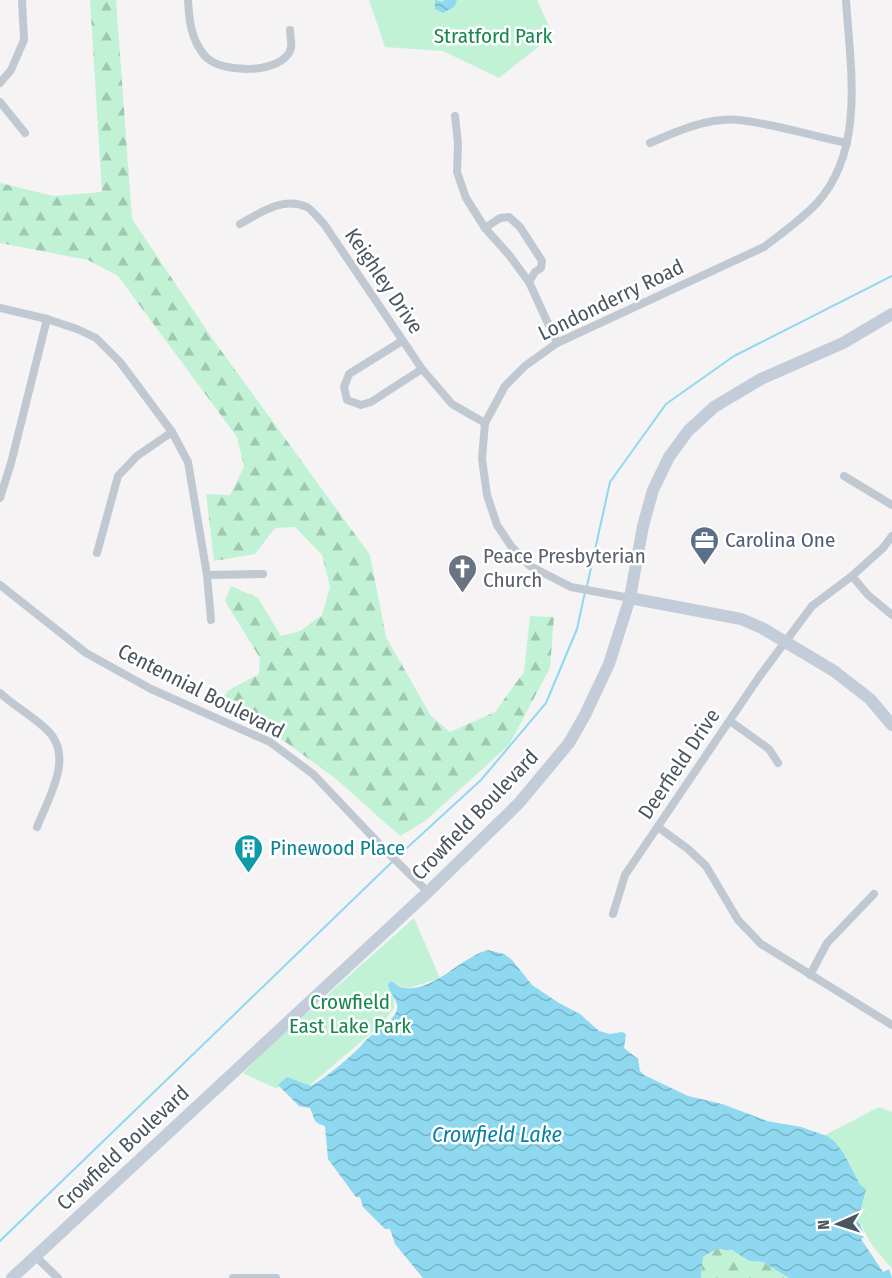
<svg xmlns="http://www.w3.org/2000/svg" width="892" height="1278" font-family="'Fira Sans Condensed',sans-serif">
	<defs>
		<pattern id="forest-firs" width="22" height="20" patternUnits="userSpaceOnUse" patternTransform="scale(1.5)"><rect width="22" height="20" fill="#c2f2d5"/><path d="M5 1l3.5 6h-7zM16 11l3.5 6h-7z" fill="#a0c7b0"/></pattern>
		<pattern id="water-waves" width="16" height="10" patternUnits="userSpaceOnUse" patternTransform="scale(1.5)"><rect width="16" height="10" fill="#8ed9ef"/><path d="M0 5q4-4 8 0t8 0" fill="none" stroke="#76b3c5"/></pattern>
	</defs>
	<rect width="100%" height="100%" fill="#f5f3f3"/>
	<g fill="#c2f2d5">
		<path d="M 369,0 L 537,0 L 553,35 L 499,78 L 443,51 L 385,47 Z"/>
		<path d="M 414,918 L 440,978 L 406,989 L 391,981 L 388,984 L 394,999 L 394,1008 L 384,1022 L 309,1086 L 300,1086 L 286,1078 L 277,1089 L 243,1073 L 269,1047 Z"/>
		<path d="M 879,1107 L 892,1112 L 892,1269 L 872,1245 L 854,1212 L 821,1137 Z"/>
	</g>
	<g fill="url(#forest-firs)">
		<path d="M 90,0 L 116,0 L 132,219 L 214,341 L 370,555 L 386,637 L 431,716 L 450,732 L 495,712 L 524,672 L 530,616 L 554,617 L 550,668 L 509,745 L 425,821 L 400,836 L 335,778 L 262,725 L 219,701 L 229,690 L 259,674 L 260,658 L 225,601 L 231,586 L 258,598 L 281,636 L 300,631 L 322,615 L 330,587 L 322,555 L 295,527 L 275,528 L 255,554 L 214,561 L 206,494 L 230,495 L 244,467 L 237,437 L 118,276 L 88,260 L 0,243 L 0,183 L 54,196 L 102,192 Z"/>
		<path d="M 716,1249 L 732,1250 L 748,1261 L 763,1262 L 789,1278 L 701,1278 L 703,1257 Z"/>
	</g>
	<g fill="url(#water-waves)">
		<path d="M 435,0 L 442,2 L 445,0 L 457,0 L 454,7 L 443,13 L 435,9 Z"/>
		<path d="M 488,950 L 504,954 L 512,960 L 532,985 L 559,1003 L 580,1014 L 599,1031 L 610,1034 L 622,1032 L 626,1034 L 624,1048 L 638,1059 L 640,1071 L 644,1075 L 688,1096 L 722,1104 L 767,1121 L 801,1127 L 827,1136 L 835,1142 L 844,1154 L 860,1185 L 866,1189 L 858,1220 L 865,1236 L 861,1239 L 883,1272 L 889,1269 L 892,1278 L 789,1278 L 763,1262 L 749,1261 L 732,1250 L 716,1249 L 703,1257 L 701,1278 L 423,1278 L 395,1244 L 390,1229 L 385,1229 L 363,1207 L 360,1197 L 356,1197 L 328,1159 L 325,1126 L 319,1124 L 315,1121 L 310,1108 L 299,1106 L 278,1085 L 287,1077 L 311,1086 C 328,1076 343,1063 358,1049 C 362,1046 363,1042 367,1039 C 376,1031 393,1022 397,1010 C 399,1001 389,993 388,984 L 391,981 C 395,983 399,987 403,988 C 433,993 461,957 488,950 Z"/>
	</g>
	<g fill="none" stroke-linecap="round" stroke-linejoin="round">
		<g stroke="#8ed9ef" stroke-width="2">
			<path d="M 587,586 L 610,482 L 666,404 L 734,356 L 892,276"/>
			<path d="M 397,857 L 481,780 L 546,703 L 577,629 L 585,592"/>
			<path d="M 0,1241 L 393,861"/>
		</g>
		<g stroke="#c0c9d2" stroke-width="8">
			<path d="M 188,0 C 189,20 191,40 205,56 C 220,74 284,75 291,48 C 292,43 290,35 290,30"/>
			<path d="M 0,83 L 11,70 L 24,40 L 22,0"/>
			<path d="M 0,102 L 25,133"/>
			<path d="M 455,116 L 458,143 L 457,172 L 466,198 L 485,228 L 509,255 L 529,282 L 557,343"/>
			<path d="M 650,143 C 677,131 709,117 739,120 C 775,124 812,136 847,143"/>
			<path d="M 240,224 C 260,213 283,196 307,207 C 313,211 319,219 324,224 L 422,369 L 452,404 L 485,423"/>
			<path d="M 485,228 L 500,218 L 509,217 L 520,227 L 542,261 L 541,268 L 535,272 L 529,282"/>
			<path d="M 0,308 L 47,319 L 77,329 L 96,338 L 120,362 L 172,432 L 188,462 L 207,575 L 211,620"/>
			<path d="M 402,341 L 349,374 L 344,387 L 347,400 L 361,405 L 371,402 L 422,369"/>
			<path d="M 844,476 L 892,505"/>
			<path d="M 0,498 L 11,463 L 47,319"/>
			<path d="M 97,553 L 118,476 L 137,456 L 172,432"/>
			<path d="M 207,575 L 263,574"/>
			<path d="M 852,576 L 868,595 L 892,615"/>
			<path d="M 0,585 L 86,653 L 151,689 L 270,742 L 313,774 L 386,851 L 428,892"/>
			<path d="M 630,598 L 571,587 L 530,566 L 511,546 L 497,525 L 487,495 L 482,459 L 485,423 L 505,386 L 525,366 L 557,343 L 764,247 C 782,233 801,220 817,203 C 866,149 850,66 846,0"/>
			<path d="M 0,693 C 14,706 31,715 45,728 C 76,755 49,796 37,827"/>
			<path d="M 730,721 L 769,749 L 778,763"/>
			<path d="M 658,827 L 688,849 L 706,866 L 738,920 L 761,944 L 892,1025"/>
			<path d="M 613,914 L 625,875 L 759,677 L 812,606 L 852,576 L 883,548 L 892,536"/>
			<path d="M 810,975 L 827,943 L 874,894"/>
			<path d="M 35,1256 L 58,1278"/>
			<path d="M 233,1278 L 276,1278"/>
		</g>
		<g stroke="#c3cdd9" stroke-width="12">
			<path d="M 630,598 L 741,619 L 762,628 L 834,671 L 870,699 L 892,725"/>
			<path d="M 12,1278 L 428,892 L 519,803 L 569,743 L 585,715 L 609,664 L 630,598 L 643,526 L 653,490 L 669,457 L 688,431 L 714,407 L 761,379 L 843,343 L 892,314"/>
		</g>
	</g>
	<defs>
		<symbol id="office-pin" viewBox="-11 -11 22 30"><path d="M0 17L-7.5 6A9.5 9.5 0 1 1 7.5 6Z" fill="#5c6f8a" stroke="#fff"/><path d="M-6-3h4V-5.5h4V-3h4V5H-6ZM-1-4.5V-3h2v-1.5ZM-6 0V1H6V0Z" fill="#fff"/></symbol>
		<symbol id="church-pin" viewBox="-11 -11 22 30"><path d="M0 17L-7.5 6A9.5 9.5 0 1 1 7.5 6Z" fill="#6b7280" stroke="#fff"/><path d="M-1.2-6h2.4v3.5h3.3v2.4h-3.3V6h-2.4V-.1h-3.3v-2.4h3.3Z" fill="#fff"/></symbol>
		<symbol id="building-pin" viewBox="-11 -11 22 30"><path d="M0 17L-7.5 6A9.5 9.5 0 1 1 7.5 6Z" fill="#0f9aa8" stroke="#fff"/><path d="M-4-6H4V6H1V3H-1V6H-4ZM-2.5-4.3h1.7v1.8h-1.7ZM.8-4.3h1.7v1.8H.8ZM-2.5-1h1.7V.8h-1.7ZM.8-1h1.7V.8H.8Z" fill="#fff"/></symbol>
	</defs>
	<g fill-rule="evenodd">
		<use href="#office-pin" x="688" y="524" width="33" height="45"/>
		<use href="#church-pin" x="446" y="552" width="33" height="45"/>
		<use href="#building-pin" x="232" y="832" width="33" height="45"/>
	</g>
	<g text-anchor="middle" dominant-baseline="central" stroke-width="5" stroke-linejoin="round" paint-order="stroke">
		<g font-size="21" fill="#158751" stroke="#fff">
			<text x="493" y="36">Stratford Park</text>
			<text x="350" y="1002">Crowfield<tspan x="350" dy="24">East Lake Park</tspan></text>
		</g>
		<g font-size="21" fill="#495561" stroke="#fff">
			<text transform="translate(384 281) rotate(56)">Keighley Drive</text>
			<text transform="translate(611 300) rotate(-26)">Londonderry Road</text>
			<text transform="translate(201 691) rotate(27)">Centennial Boulevard</text>
			<text transform="translate(679 764) rotate(-56)">Deerfield Drive</text>
			<text transform="translate(475 815) rotate(-46)">Crowfield Boulevard</text>
			<text transform="translate(123 1148) rotate(-43)">Crowfield Boulevard</text>
		</g>
		<g font-size="21" fill="#4e5e75" stroke="#fff" text-anchor="start">
			<text x="725" y="540">Carolina One</text>
		</g>
		<g font-size="21" fill="#5b616d" stroke="#fff" text-anchor="start">
			<text x="483" y="556">Peace Presbyterian<tspan x="483" dy="24">Church</tspan></text>
		</g>
		<g font-size="21" fill="#0d838f" stroke="#fff" text-anchor="start">
			<text x="270" y="848">Pinewood Place</text>
		</g>
		<g font-size="22" font-style="italic" fill="#0a80a5" stroke="#fff">
			<text x="497" y="1134">Crowfield Lake</text>
		</g>
	</g>
	<g transform="translate(838 1224) rotate(267)" stroke="#ffffff" stroke-width="4.5" paint-order="stroke">
	<path d="M0-4.5L10 22L0 15L-10 22Z" fill="#495561"/>
	<text y="-9" font-size="16" font-weight="bold" text-anchor="middle" fill="#495561">N</text>
	</g>
</svg>
